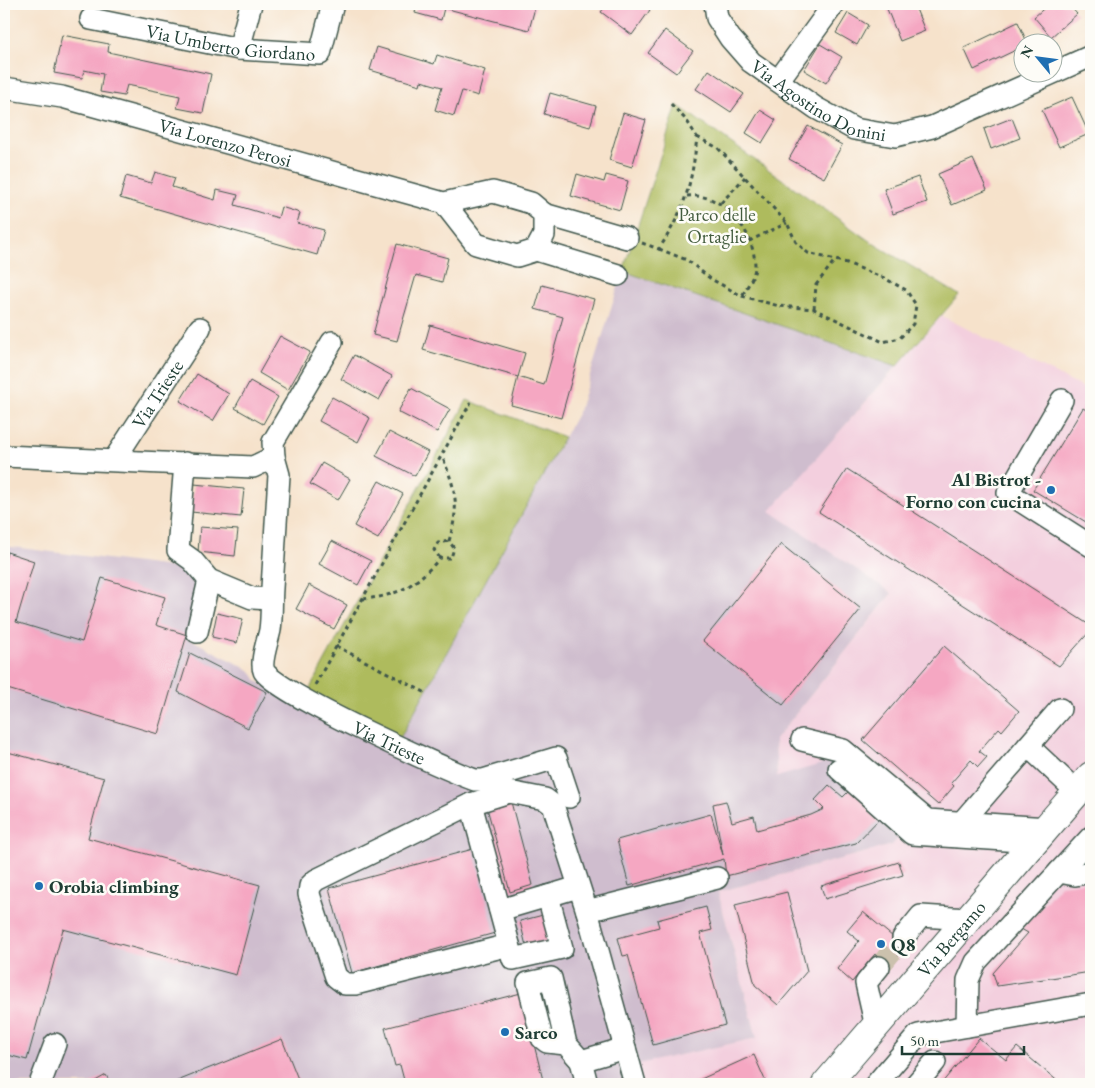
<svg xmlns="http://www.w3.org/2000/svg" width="1095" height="1088" font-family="'EB Garamond',serif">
	<rect width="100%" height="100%" fill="#fdfcf7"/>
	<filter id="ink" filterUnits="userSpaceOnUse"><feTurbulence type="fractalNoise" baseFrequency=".02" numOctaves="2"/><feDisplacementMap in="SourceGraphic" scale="10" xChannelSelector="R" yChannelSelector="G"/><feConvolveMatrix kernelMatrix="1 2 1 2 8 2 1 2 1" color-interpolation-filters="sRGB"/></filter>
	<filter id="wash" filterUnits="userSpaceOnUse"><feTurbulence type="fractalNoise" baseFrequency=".0096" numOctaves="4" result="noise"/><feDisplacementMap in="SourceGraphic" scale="20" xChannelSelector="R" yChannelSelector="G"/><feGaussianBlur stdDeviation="1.12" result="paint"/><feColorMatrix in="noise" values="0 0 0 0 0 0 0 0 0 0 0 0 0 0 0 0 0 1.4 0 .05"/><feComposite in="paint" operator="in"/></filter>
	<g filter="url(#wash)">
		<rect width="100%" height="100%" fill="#f6e2cb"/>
		<g fill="#f3cfde">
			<path d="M 942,316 L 1091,392 L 1091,767 L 817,1084 L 642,1084 L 637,1064 L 757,1038 L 718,892 L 892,845 L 777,777 L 775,740 L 892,593 L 769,511 Z"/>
			<path d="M 1091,787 L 1091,1084 L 830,1084 Z"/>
		</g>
		<path fill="#cfbdce" d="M 623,271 L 897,366 L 770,511 L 892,593 L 775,740 L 777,777 L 839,759 L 912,821 L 892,845 L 718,892 L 757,1038 L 625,1067 L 630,1084 L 4,1084 L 4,546 L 187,569 L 201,597 L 190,639 L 251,671 L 257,681 L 391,754 L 579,410 Z"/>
		<g fill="#aebb5d" stroke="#667c48">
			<path d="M 677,105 L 871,242 L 959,295 L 897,366 L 623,271 Z"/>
			<path d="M 467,400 L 564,437 L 400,738 L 308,692 Z"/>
		</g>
		<g id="blocks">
			<g fill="#f5a7c2">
				<path d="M 417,4 L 536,4 L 529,30 L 444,8 L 441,20 L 415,13 Z"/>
				<path d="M 607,4 L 641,4 L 650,10 L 632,35 L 601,12 Z"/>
				<path d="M 885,4 L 914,4 L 925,31 L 900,41 Z"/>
				<path d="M 1049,4 L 1068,4 L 1077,14 L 1051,37 L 1034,17 Z"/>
				<path d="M 848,13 L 868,25 L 857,45 L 836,33 Z"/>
				<path d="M 1018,22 L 1027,42 L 1022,42 L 1022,47 L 974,70 L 964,48 Z"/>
				<path d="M 665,30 L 693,51 L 676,73 L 648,53 Z"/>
				<path d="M 62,35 L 109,44 L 108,52 L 211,74 L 203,113 L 177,108 L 180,96 L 127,85 L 124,96 L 100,92 L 103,74 L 84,70 L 82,78 L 54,73 Z"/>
				<path d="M 820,44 L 842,57 L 826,83 L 804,70 Z"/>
				<path d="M 377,47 L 434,64 L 437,55 L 485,70 L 478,96 L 462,91 L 454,116 L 435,110 L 442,87 L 421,81 L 420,85 L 370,70 Z"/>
				<path d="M 709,70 L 744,94 L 731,112 L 696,89 Z"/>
				<path d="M 550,93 L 596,106 L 590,127 L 544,114 Z"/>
				<path d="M 1072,97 L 1089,134 L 1059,147 L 1042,110 Z"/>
				<path d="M 760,110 L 776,120 L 762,143 L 746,133 Z"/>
				<path d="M 623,113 L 646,120 L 632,167 L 609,160 Z"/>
				<path d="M 1012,118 L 1020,138 L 991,149 L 984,129 Z"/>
				<path d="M 808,126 L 842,145 L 824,178 L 789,159 Z"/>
				<path d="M 973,159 L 987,190 L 952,205 L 938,174 Z"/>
				<path d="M 155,172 L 175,178 L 172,187 L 215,200 L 217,190 L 238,195 L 235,205 L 278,218 L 281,207 L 300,213 L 297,223 L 324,230 L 317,255 L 120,198 L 126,176 L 151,183 Z"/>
				<path d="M 577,174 L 604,182 L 606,175 L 628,181 L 620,210 L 571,196 Z"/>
				<path d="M 918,177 L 927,202 L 893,214 L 884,189 Z"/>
				<path d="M 397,244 L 448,258 L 442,282 L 416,275 L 397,341 L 373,335 Z"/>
				<path d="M 542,285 L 594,299 L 561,418 L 511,405 L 518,377 L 544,385 L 563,317 L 535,309 Z"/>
				<path d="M 430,325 L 525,353 L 518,377 L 423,350 Z"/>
				<path d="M 280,336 L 310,352 L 288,390 L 259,373 Z"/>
				<path d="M 354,355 L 392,376 L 379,400 L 341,379 Z"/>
				<path d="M 197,374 L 229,394 L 213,421 L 180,401 Z"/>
				<path d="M 250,381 L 278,397 L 263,424 L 235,408 Z"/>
				<path d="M 411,388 L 450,409 L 437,432 L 398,412 Z"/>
				<path d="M 332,397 L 370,418 L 358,442 L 319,421 Z"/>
				<path d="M 1083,408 L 1091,413 L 1091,525 L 1033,490 Z"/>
				<path d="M 389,432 L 428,452 L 415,476 L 376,456 Z"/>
				<path d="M 322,463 L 350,479 L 338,500 L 310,484 Z"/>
				<path d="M 847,469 L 1091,626 L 1091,630 L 1059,666 L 819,512 Z"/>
				<path d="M 379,481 L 403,494 L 378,539 L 354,526 Z"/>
				<path d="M 194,484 L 244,489 L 241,517 L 191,512 Z"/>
				<path d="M 200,527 L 238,530 L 235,556 L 198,552 Z"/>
				<path d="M 332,541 L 371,561 L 358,585 L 319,564 Z"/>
				<path d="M 781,544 L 861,609 L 783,705 L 703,641 Z"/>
				<path d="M 7,552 L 34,561 L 16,622 L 82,642 L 102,578 L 165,597 L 156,625 L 187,635 L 158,734 L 4,688 L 4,564 Z"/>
				<path d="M 309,585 L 347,605 L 334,629 L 296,609 Z"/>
				<path d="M 217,613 L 243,619 L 237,643 L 212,637 Z"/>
				<path d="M 944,646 L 1019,711 L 1002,731 L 999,728 L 979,751 L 987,757 L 978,767 L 971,760 L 951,783 L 954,786 L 938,805 L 863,740 Z"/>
				<path d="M 190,653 L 267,692 L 248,728 L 178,692 Z"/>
				<path d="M 4,751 L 104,778 L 88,838 L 260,885 L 236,975 L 63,929 L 27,1060 L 4,1054 Z"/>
				<path d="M 829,785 L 843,797 L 852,788 L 882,816 L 856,843 L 726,876 L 724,859 L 629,886 L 617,840 L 711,814 L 723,855 L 713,804 L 726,801 L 732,822 L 754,816 L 757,830 L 811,815 L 824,809 L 815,800 Z"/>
				<path d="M 511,802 L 533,885 L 510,892 L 487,808 Z"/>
				<path d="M 473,849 L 495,933 L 352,973 L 329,888 Z"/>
				<path d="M 899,862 L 903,875 L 825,899 L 821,886 Z"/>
				<path d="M 1091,881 L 1091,972 L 997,986 L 993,973 L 1028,933 L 1021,929 L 1061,885 Z"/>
				<path d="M 787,892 L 807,971 L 778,1005 L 755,985 L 735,905 Z"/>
				<path d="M 706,907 L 712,930 L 700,933 L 725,1025 L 653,1045 L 628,955 L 623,956 L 618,938 L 659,927 L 657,920 Z"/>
				<path d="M 863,912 L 905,947 L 889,967 L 875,954 L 852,982 L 837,969 L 859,941 L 847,931 Z"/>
				<path d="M 543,915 L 550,940 L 526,946 L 520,921 Z"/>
				<path d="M 521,993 L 544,1084 L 405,1084 L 400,1065 L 395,1066 L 385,1028 Z"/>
				<path d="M 979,1038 L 1006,1060 L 1017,1047 L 1061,1084 L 941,1084 Z"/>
				<path d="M 282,1039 L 300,1084 L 170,1084 Z"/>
				<path d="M 754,1055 L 765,1080 L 756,1084 L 690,1084 Z"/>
				<path d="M 106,1075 L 111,1084 L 90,1084 Z"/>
			</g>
		</g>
	</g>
	<g filter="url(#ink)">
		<use href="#blocks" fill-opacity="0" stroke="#3f564b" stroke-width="1"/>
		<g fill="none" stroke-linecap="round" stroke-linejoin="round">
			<path stroke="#cbc1ad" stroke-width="21" stroke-dasharray="21 11" stroke-linecap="butt" d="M 879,967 L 903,938"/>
			<defs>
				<g id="minor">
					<path id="s1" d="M 715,4 L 717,18 L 730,38 L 751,62 L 816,108 L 854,129 L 895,136 L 932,127 L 1091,56"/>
					<path id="s2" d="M 91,19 L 239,49 L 320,54 L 333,4"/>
					<path d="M 239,49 L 251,4"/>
					<path d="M 778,81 L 834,4"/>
					<path id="s3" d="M 4,88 L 62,97 L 444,203 L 493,192 L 531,203 L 544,214 L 544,235 L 536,250 L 517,256 L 476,244 L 444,203"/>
					<path d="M 544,214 L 627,238"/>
					<path d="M 536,250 L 618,275"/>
					<path id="s4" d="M 332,342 L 273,442 L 274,457 L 279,475 C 277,513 274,550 272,588 C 271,602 272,616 270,630 C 268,640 260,662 264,671 C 272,691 446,770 475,780 L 483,780 L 556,758 L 569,797"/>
					<path d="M 1062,400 L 1008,493 L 1091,546"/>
					<path d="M 4,456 L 253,467 L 274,457"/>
					<path id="s5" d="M 114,460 L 200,328"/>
					<path d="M 185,463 L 178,550 L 192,560 L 209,580 L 252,598 L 271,599"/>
					<path d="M 197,632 L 209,580"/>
					<path d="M 802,740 L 843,750 L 927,820 L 1048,828"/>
					<path d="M 1028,746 L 1078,793"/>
					<path d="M 839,769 L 912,834 L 1035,842"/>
					<path d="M 471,804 L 513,959 L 562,948 L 548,896 L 578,887"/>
					<path d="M 962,822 L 1060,709"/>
					<path d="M 1059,872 L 1075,875 L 1091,872"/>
					<path d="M 500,910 L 548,896"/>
					<path d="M 587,911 L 717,878"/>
					<path d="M 903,938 L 921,916 L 968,919"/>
					<path d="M 509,945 L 355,984 L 345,984 L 336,977 L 309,894 L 310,886 L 316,880 L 471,804 L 509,792 L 545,799 L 553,805 L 587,911 L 635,1084"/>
					<path d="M 967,1026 L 968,980 L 976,962 L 1091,837"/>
					<path d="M 876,1027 L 866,983 L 879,967"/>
					<path d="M 566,1044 L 547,1042 L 542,1038 L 528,983 L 551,978 L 566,1044 L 581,1061"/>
					<path d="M 40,1084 L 55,1044"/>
					<path d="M 587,1084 L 581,1061 L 625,1048"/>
					<path d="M 876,1084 L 918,1035 L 1091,1004"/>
					<path d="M 916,1084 L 935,1062"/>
				</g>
				<g id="major">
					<path id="s6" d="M 826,1084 L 1091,776"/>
				</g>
			</defs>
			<use href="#minor" stroke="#3f564b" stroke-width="24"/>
			<use href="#major" stroke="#3f564b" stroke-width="30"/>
			<g stroke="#3f564b" stroke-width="3" stroke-dasharray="4 4" stroke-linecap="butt">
				<path d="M 687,196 C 724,192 755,231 755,267 C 755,276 746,288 742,296"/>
				<path d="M 721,203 L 745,177"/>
				<path d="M 749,241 L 787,223"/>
				<path d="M 642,243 L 659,249 C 685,209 692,184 697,137 L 687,121 L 670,103"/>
				<path d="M 659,249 L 687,260 L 711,279 L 742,296 L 779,306 L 814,309 L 883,342 L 900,338 L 913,324 L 916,305 L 906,290 L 884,278 L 847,263 L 808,253 L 796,242 L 787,223 L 718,148 L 697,137"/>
				<path d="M 814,309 L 816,285 L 835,260"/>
				<path d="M 440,558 L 434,550 L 438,543 L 449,541"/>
				<path d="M 363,599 C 399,596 416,585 440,558 L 451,558 L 454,548 L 449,541 C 460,504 456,490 442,456"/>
				<path d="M 336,646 L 428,694"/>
				<path d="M 315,685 L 471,402"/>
			</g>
			<use href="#minor" stroke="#fff" stroke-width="21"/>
			<use href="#major" stroke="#fff" stroke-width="28"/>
		</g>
	</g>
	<g fill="#1f6fb2" stroke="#fdfcf7" stroke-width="2">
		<circle cx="1051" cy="490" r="5"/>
		<circle cx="39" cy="886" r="5"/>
		<circle cx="881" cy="944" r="5"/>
		<circle cx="505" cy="1032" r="5"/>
	</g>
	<g text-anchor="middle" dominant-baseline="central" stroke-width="5" stroke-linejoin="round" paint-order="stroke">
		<g font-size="19" fill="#1f3d34" stroke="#fdfcf7">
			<text stroke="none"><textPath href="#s2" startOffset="142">Via Umberto Giordano</textPath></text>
			<text stroke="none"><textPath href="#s1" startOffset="149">Via Agostino Donini</textPath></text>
			<text stroke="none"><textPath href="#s3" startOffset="228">Via Lorenzo Perosi</textPath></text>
			<text stroke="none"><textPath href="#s5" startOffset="79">Via Trieste</textPath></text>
			<text stroke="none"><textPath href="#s4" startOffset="492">Via Trieste</textPath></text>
			<text stroke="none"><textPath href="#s6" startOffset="192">Via Bergamo</textPath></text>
		</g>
		<g font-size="19" fill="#435c3e" stroke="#fdfcf7">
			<text x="717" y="214">Parco delle<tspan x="717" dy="22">Ortaglie</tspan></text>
		</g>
		<g font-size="19" font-weight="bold" fill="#1f3d34" stroke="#fdfcf7" text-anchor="start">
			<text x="1041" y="479" text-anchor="end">Al Bistrot -<tspan x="1041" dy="22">Forno con cucina</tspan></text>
			<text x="49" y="886">Orobia climbing</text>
			<text x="891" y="944">Q8</text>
			<text x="515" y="1032">Sarco</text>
		</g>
	</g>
	<rect width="1095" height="1088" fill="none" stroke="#fdfcf7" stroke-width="20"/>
	<g transform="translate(1038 58) rotate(299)"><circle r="24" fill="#fdfcf7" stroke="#a4b0a9"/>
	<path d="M0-4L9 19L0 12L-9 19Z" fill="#1f6fb2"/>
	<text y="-8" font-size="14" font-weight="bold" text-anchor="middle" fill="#1f3d34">N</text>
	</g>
	<path d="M902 1046v8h122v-8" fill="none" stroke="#1f3d34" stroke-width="2.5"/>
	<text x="910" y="1046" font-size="15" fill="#1f3d34" stroke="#fdfcf7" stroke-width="4" paint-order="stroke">50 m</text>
</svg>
